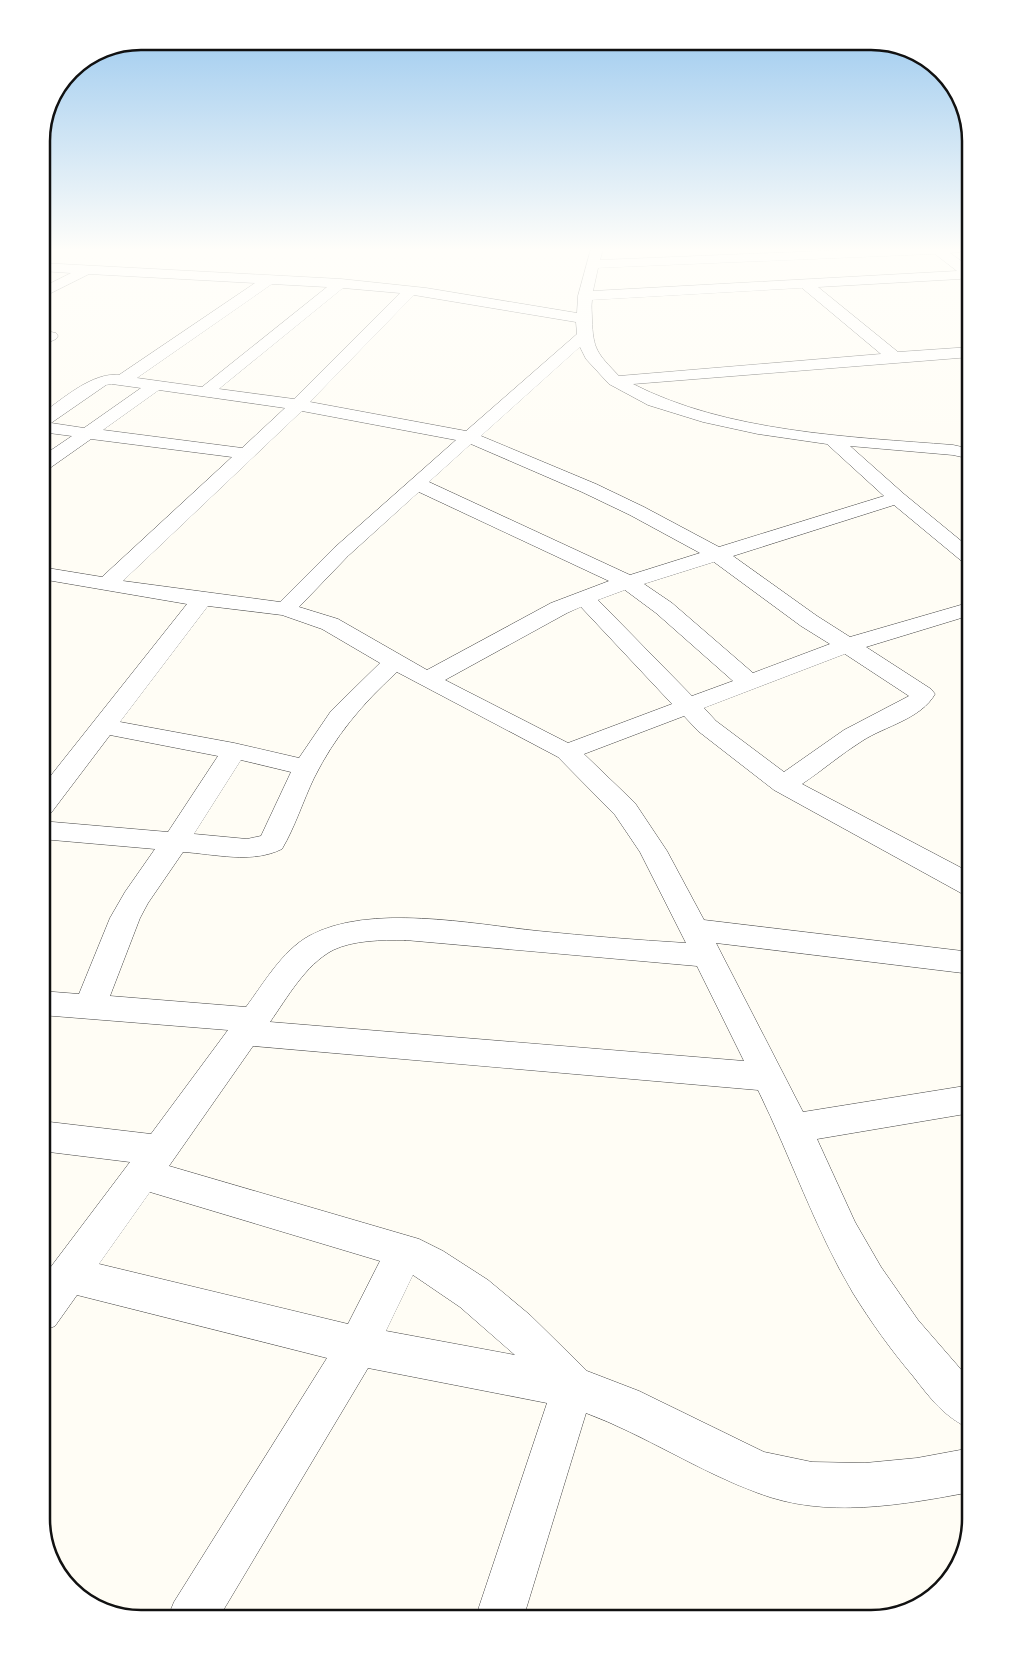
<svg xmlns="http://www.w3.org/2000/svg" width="1012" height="1660" font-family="'PT Serif',serif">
	<rect width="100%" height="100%" fill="#fffdf5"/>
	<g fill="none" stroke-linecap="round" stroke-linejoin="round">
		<defs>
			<g id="minor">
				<path d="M 591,249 L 603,249 L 600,260 L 869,249 L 962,249 L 960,252 L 950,253 L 971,268 L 971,274 L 960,279 L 818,287 L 898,352 L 971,347 L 971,357 L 633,384 C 726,432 850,437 953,445 L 971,449 L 971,459 L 953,455 L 850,446 L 904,494 L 971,549 L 971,565 L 964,563 L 894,505 L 733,556 L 817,616 L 850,637 L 971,602 L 971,615 L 866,647 L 931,689 L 935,694 C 921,719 885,726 862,741 C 841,754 823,770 802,784 L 971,873 L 971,896 L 961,893 L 774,790 L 698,731 L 684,716 L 584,754 L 635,803 L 667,851 L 704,920 L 971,952 L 971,974 L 716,943 L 803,1112 L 971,1085 L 971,1113 L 817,1139 L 855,1222 L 881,1267 L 918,1320 L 971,1381 L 971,1429 C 945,1418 930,1398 913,1376 C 891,1350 871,1322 853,1293 C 815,1229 791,1157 758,1090 L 253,1046 L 169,1166 L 419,1239 L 443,1251 L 488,1280 L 530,1315 L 587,1371 L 639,1391 L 764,1452 L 812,1462 L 865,1463 L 917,1458 L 971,1448 L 971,1492 C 901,1505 826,1519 758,1493 C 698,1471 645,1435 586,1413 L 523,1619 L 475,1619 L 547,1403 L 368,1368 L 218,1619 L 167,1619 L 174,1602 L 327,1358 L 77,1295 L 55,1326 L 41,1332 L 41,1280 L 130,1162 L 41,1151 L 41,1121 L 151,1134 L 228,1030 L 41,1015 L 41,991 L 79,994 L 110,918 L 125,892 L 155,849 L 41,839 L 41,821 L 168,832 L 218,756 L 110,735 L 51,813 L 41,816 L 41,788 L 187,604 L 41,579 L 41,567 L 102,577 L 232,457 L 91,439 L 47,470 L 41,471 L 41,457 L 72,436 L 41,432 L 41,414 C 63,399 92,372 119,375 L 255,283 L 89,274 L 41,298 L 41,288 L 71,273 L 41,271 L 41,263 L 341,279 L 426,288 L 577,313 L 578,296 ZM 935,254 L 957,271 L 593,291 L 598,268 ZM 272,284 L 327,287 L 202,387 L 137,378 ZM 343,288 L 400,293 L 294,399 L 219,389 ZM 802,288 L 881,354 L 619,376 C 597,353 593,350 592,319 C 592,313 591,307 592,300 ZM 414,295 L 576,322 L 577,334 L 466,431 L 310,402 ZM 580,347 L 586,359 L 609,384 L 648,405 L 703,422 L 758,434 L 827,444 L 884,496 L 719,547 L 644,507 L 596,484 L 481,436 ZM 112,384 L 141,388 L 84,428 L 51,423 L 106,385 ZM 159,390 L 285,408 L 242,448 L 103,430 ZM 302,411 L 456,440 L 334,548 L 280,602 L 123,581 ZM 471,444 L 582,492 L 630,515 L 700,553 L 630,575 L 429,482 ZM 419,492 L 609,581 L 551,603 L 427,670 L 338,619 L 299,607 L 348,556 ZM 714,562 L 801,626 L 830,644 L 753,673 L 672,603 L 644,584 ZM 625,590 L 656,613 L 733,681 L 692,696 L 598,600 ZM 208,606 L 282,615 L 322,629 L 380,663 L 331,711 L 299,758 L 234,743 L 120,722 ZM 581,607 L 672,704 L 568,743 L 445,680 L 567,613 ZM 845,654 L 909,696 L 844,730 L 784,772 L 716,721 L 704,708 ZM 397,672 L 558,757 L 615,815 L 640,852 L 686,943 C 636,940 587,936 538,931 C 472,924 369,903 309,936 C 282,951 264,983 246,1007 L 110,996 L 140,918 L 148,903 L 183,852 C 215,854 252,864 282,849 C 295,827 303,801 314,778 C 335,736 362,704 397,672 ZM 241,760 L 291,772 L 261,836 L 247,839 L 194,834 ZM 405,940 L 697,966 L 744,1061 L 270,1022 C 287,998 305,965 333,950 C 354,940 381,940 405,940 ZM 150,1192 L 380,1261 L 348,1324 L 99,1264 ZM 413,1275 L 460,1307 L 515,1355 L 386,1331 Z"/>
				<path d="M 51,332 L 56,333 L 58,336 L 56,339 L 41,346 L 41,335 Z"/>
			</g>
		</defs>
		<use href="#minor" stroke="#444" stroke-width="1"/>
		<use href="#minor" fill="#fff" fill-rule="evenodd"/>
	</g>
	<linearGradient id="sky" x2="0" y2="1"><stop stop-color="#95c6ee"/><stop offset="0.52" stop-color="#fffefa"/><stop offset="1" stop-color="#fffefa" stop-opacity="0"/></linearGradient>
	<rect width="1012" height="481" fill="url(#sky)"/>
	<path d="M0 0H1012V1660H0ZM141 50H871A91 91 0 0 1 962 141V1519A91 91 0 0 1 871 1610H141A91 91 0 0 1 50 1519V141A91 91 0 0 1 141 50Z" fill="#fff" fill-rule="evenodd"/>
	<path fill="none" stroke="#111" stroke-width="2.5" d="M141 50H871A91 91 0 0 1 962 141V1519A91 91 0 0 1 871 1610H141A91 91 0 0 1 50 1519V141A91 91 0 0 1 141 50Z"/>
</svg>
